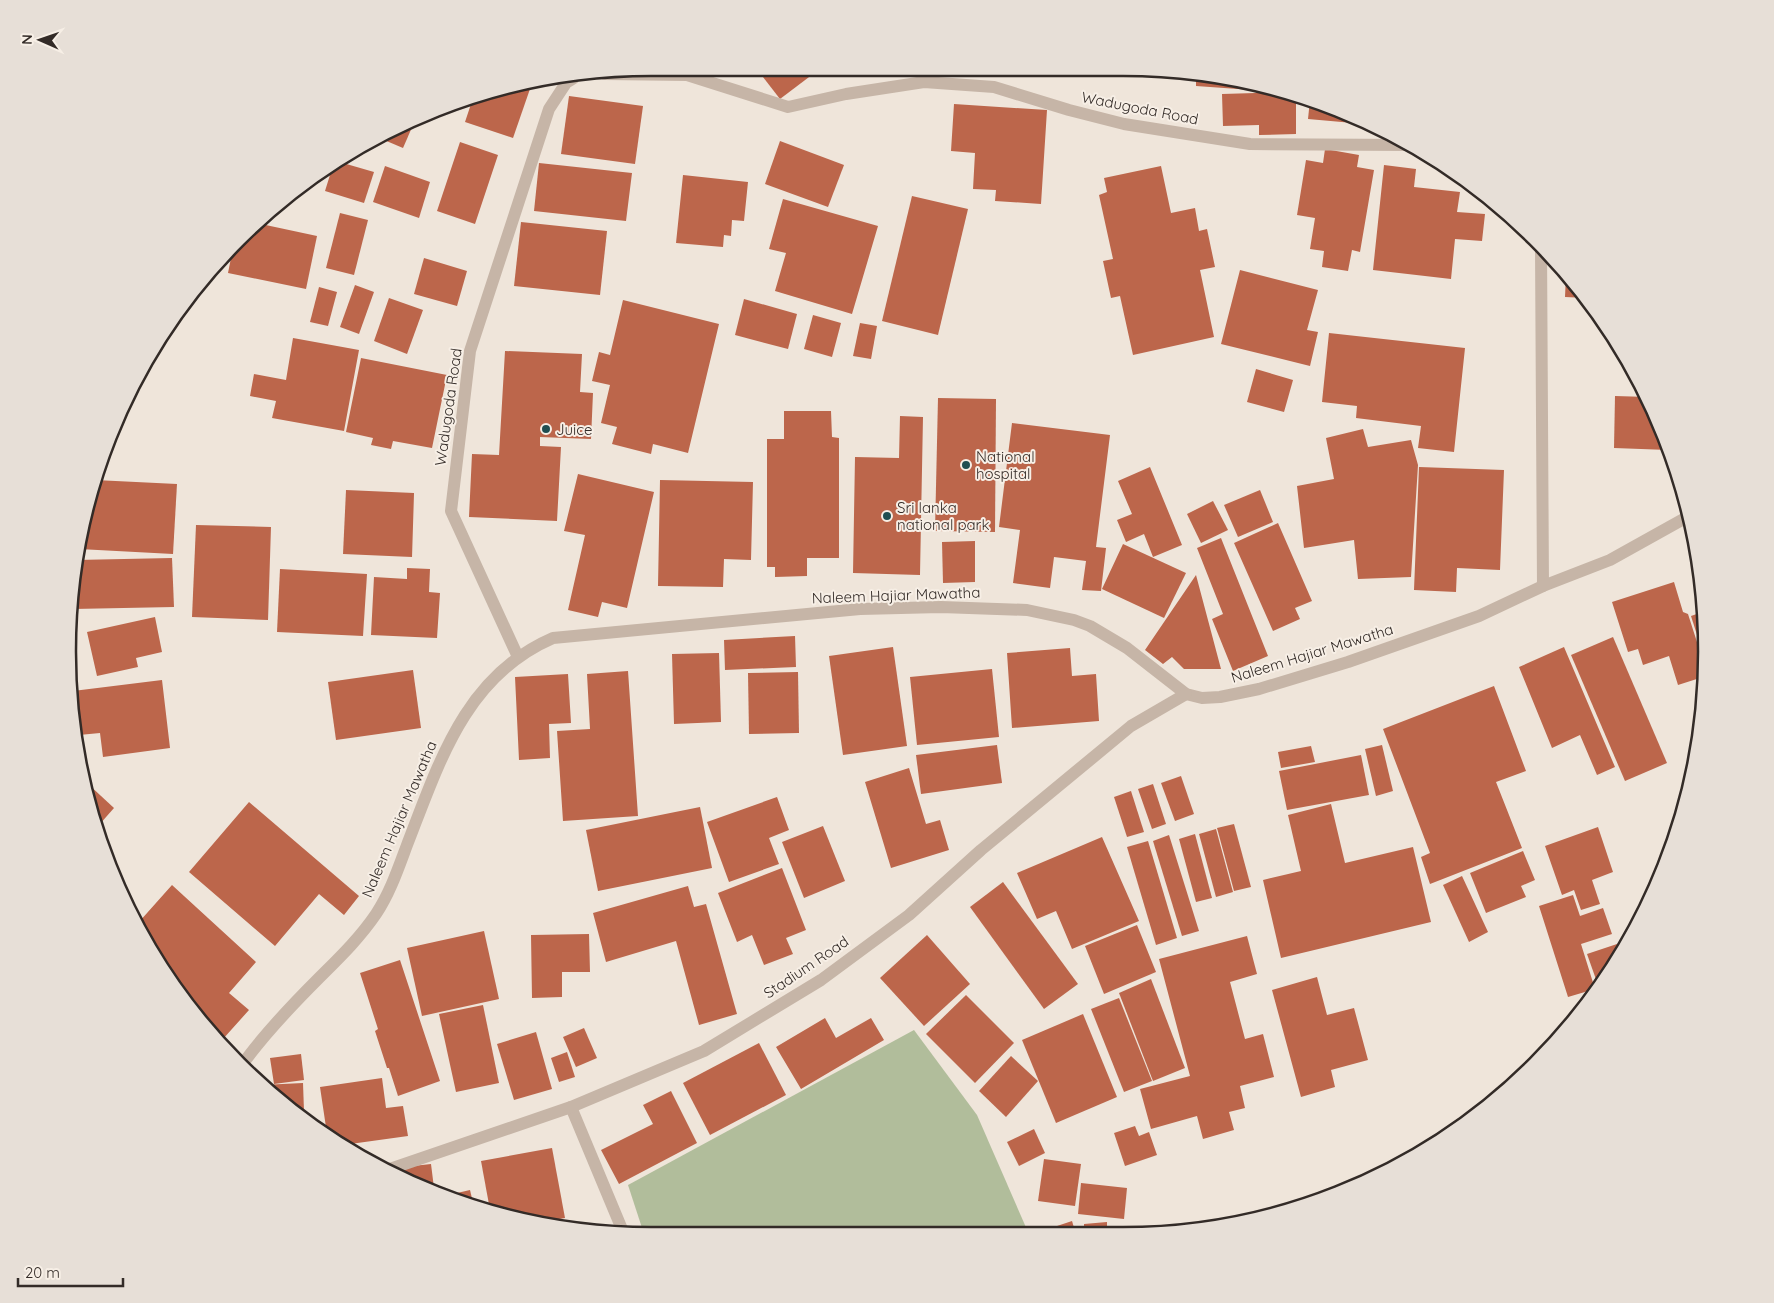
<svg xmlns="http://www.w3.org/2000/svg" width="1774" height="1303" font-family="Quicksand,sans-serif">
	<rect width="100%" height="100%" fill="#efe5da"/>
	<path fill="#b1bd9b" d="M 914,1030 L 977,1115 L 1028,1232 L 644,1234 L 628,1185 Z"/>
	<g fill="#bc664b">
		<path d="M 756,68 L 821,68 L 780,99 Z"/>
		<path d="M 1196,77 L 1266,86 L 1266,91 L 1196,86 Z"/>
		<path d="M 525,84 L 531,86 L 513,138 L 465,122 L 473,98 L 500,87 Z"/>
		<path d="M 1288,92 L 1296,95 L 1296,134 L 1259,135 L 1259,125 L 1223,126 L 1222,94 Z"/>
		<path d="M 569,96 L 643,106 L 635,164 L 561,154 Z"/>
		<path d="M 1310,100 L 1353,116 L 1353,123 L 1308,119 Z"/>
		<path d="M 954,104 L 1047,110 L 1041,204 L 995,201 L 996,190 L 973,189 L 975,153 L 951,151 Z"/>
		<path d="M 408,122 L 413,125 L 403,148 L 377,137 L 393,128 Z"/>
		<path d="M 780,141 L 844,165 L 828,207 L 765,184 Z"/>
		<path d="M 460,142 L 498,155 L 475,224 L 437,211 Z"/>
		<path d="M 1325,149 L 1359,155 L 1357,167 L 1374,170 L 1360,252 L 1352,250 L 1348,271 L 1322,267 L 1324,251 L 1310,249 L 1315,218 L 1297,215 L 1306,160 L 1323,163 Z"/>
		<path d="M 336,161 L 374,172 L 364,203 L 325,191 L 334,162 Z"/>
		<path d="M 539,163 L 632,173 L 626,221 L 534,211 Z"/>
		<path d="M 1384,165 L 1416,169 L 1414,187 L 1460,192 L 1457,212 L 1485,214 L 1482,241 L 1455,239 L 1451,279 L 1373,270 Z"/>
		<path d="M 385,166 L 430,182 L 419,218 L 373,202 Z"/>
		<path d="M 1161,166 L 1171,213 L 1195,208 L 1199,231 L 1207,229 L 1215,267 L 1200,270 L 1214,337 L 1133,355 L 1120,296 L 1111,298 L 1103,261 L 1113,259 L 1099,195 L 1107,192 L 1104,178 Z"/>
		<path d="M 683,175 L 748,182 L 744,221 L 732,220 L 731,236 L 724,235 L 723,247 L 676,243 Z"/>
		<path d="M 912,196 L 968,209 L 938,335 L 882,321 Z"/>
		<path d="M 783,199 L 878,226 L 852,314 L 775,291 L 786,253 L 769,249 Z"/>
		<path d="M 340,213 L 368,220 L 354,275 L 326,268 Z"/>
		<path d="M 521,222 L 607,231 L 600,295 L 514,286 Z"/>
		<path d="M 261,224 L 317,236 L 306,289 L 228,273 L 233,248 Z"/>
		<path d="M 424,258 L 467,271 L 457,306 L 414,294 Z"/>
		<path d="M 1240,270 L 1318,290 L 1307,330 L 1318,332 L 1310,366 L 1221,344 Z"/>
		<path d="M 1566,275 L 1586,296 L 1587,298 L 1565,297 Z"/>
		<path d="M 355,285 L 374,292 L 359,334 L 340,327 Z"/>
		<path d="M 319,287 L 337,292 L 328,326 L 310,322 Z"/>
		<path d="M 389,298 L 423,310 L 407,354 L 374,341 Z"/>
		<path d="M 744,299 L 797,314 L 788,349 L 735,335 Z"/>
		<path d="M 623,300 L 719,324 L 688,453 L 653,444 L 651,454 L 612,444 L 617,427 L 601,423 L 610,385 L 592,381 L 599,352 L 610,355 Z"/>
		<path d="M 813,315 L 841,323 L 832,357 L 804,349 Z"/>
		<path d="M 860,323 L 877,326 L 871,359 L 853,356 Z"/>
		<path d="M 1329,333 L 1465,348 L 1454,452 L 1418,448 L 1421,426 L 1356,418 L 1357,406 L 1322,402 Z"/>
		<path d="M 293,338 L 359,350 L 344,431 L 272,418 L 276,401 L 250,396 L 254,374 L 286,380 Z"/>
		<path d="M 505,351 L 582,354 L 580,392 L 593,393 L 591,439 L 540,437 L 540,446 L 561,447 L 557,521 L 469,517 L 472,454 L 499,455 Z"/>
		<path d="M 361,358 L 447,375 L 432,448 L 393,441 L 391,449 L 371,445 L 373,438 L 346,432 Z"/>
		<path d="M 1256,369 L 1293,380 L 1284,412 L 1247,402 Z"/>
		<path d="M 1615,396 L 1648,397 L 1668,450 L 1614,448 Z"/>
		<path d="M 938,398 L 996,399 L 995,532 L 935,531 Z"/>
		<path d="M 784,411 L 831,411 L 832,437 L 839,438 L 839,558 L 807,558 L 807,576 L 775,577 L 775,567 L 767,567 L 767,439 L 784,439 Z"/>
		<path d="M 900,416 L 923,417 L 920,575 L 853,573 L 855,457 L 899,458 Z"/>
		<path d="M 1012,423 L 1110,435 L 1096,547 L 1106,548 L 1101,591 L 1082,590 L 1086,561 L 1054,557 L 1050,588 L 1013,583 L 1020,530 L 999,527 Z"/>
		<path d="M 1363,429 L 1368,447 L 1411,440 L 1418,465 L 1411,577 L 1358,579 L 1354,540 L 1304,548 L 1297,486 L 1334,479 L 1326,438 Z"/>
		<path d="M 1150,467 L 1182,545 L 1153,557 L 1144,534 L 1126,542 L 1117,520 L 1132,514 L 1118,481 Z"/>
		<path d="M 1419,467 L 1504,470 L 1500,570 L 1457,568 L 1456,592 L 1414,590 Z"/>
		<path d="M 578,474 L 654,492 L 627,608 L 602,602 L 598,617 L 568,610 L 585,535 L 564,531 Z"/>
		<path d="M 95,480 L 177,484 L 173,554 L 79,549 Z"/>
		<path d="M 660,480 L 753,482 L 751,560 L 724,559 L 723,587 L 658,586 Z"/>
		<path d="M 346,490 L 414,493 L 412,557 L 343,554 Z"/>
		<path d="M 1260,490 L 1273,522 L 1238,537 L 1224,505 Z"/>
		<path d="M 1213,501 L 1228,530 L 1201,543 L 1187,514 Z"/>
		<path d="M 1278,523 L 1312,601 L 1295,608 L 1300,619 L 1273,631 L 1234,543 Z"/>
		<path d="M 196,525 L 271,527 L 268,620 L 192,617 Z"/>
		<path d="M 1221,538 L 1268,656 L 1233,671 L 1212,619 L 1223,614 L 1197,548 Z"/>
		<path d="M 975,541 L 975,582 L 943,583 L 942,542 Z"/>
		<path d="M 1123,544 L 1186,573 L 1164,618 L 1102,589 Z"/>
		<path d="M 172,558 L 174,607 L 73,609 L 73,575 L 76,560 Z"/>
		<path d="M 407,568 L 430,569 L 429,592 L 440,593 L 437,638 L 371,635 L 374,577 L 407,579 Z"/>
		<path d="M 280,569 L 367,574 L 363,636 L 277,632 Z"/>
		<path d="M 1196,575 L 1221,669 L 1184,669 L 1172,657 L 1163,664 L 1145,650 Z"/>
		<path d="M 1674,582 L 1683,612 L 1688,614 L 1704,664 L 1703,677 L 1678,685 L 1669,656 L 1643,665 L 1638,649 L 1628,652 L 1612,602 Z"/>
		<path d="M 1705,611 L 1705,613 L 1704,657 L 1691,616 Z"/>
		<path d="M 155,617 L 162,652 L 136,658 L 138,667 L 97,676 L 87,632 Z"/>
		<path d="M 795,636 L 796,667 L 725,670 L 724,640 Z"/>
		<path d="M 1613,637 L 1667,763 L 1625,781 L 1571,655 Z"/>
		<path d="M 893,647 L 907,746 L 843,755 L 829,656 Z"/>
		<path d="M 1564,647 L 1615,767 L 1597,775 L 1580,735 L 1552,748 L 1519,667 Z"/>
		<path d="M 1070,648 L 1072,676 L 1096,674 L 1099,721 L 1012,728 L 1007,653 Z"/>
		<path d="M 719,653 L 721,722 L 674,724 L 672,654 Z"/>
		<path d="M 992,669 L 999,737 L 917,745 L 910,677 Z"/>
		<path d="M 413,670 L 421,728 L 336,740 L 328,682 Z"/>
		<path d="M 628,671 L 638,816 L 563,821 L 557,731 L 590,729 L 587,674 Z"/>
		<path d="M 798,672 L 799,733 L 749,734 L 748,673 Z"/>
		<path d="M 568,674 L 571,723 L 549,724 L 550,758 L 519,760 L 515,677 Z"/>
		<path d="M 162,680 L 170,748 L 103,757 L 100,733 L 79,735 L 73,691 Z"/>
		<path d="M 1494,686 L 1526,771 L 1496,782 L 1522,848 L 1430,884 L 1421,857 L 1430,853 L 1383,729 Z"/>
		<path d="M 997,745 L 1002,783 L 921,794 L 916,755 Z"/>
		<path d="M 1382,745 L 1393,791 L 1376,796 L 1365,749 Z"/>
		<path d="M 1311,746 L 1315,762 L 1281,768 L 1278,752 Z"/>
		<path d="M 1361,755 L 1369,795 L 1287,810 L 1279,771 Z"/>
		<path d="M 909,768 L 926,824 L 940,820 L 949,850 L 891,868 L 865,782 Z"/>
		<path d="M 1181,776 L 1194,814 L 1175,821 L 1161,783 Z"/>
		<path d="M 87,783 L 114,808 L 99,825 Z"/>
		<path d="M 1153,784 L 1166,824 L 1152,829 L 1138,789 Z"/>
		<path d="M 1131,791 L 1144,832 L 1127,837 L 1114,797 Z"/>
		<path d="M 777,797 L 789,830 L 769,838 L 779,864 L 729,882 L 707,822 Z"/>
		<path d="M 249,802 L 359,896 L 344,915 L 319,894 L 275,946 L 189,872 Z"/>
		<path d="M 1331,804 L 1345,863 L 1413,847 L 1431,922 L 1281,958 L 1263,880 L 1301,871 L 1288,815 Z"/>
		<path d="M 700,807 L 712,868 L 598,891 L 586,830 Z"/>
		<path d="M 1234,824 L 1251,887 L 1234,891 L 1217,828 Z"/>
		<path d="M 823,826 L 845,881 L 804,898 L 782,842 Z"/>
		<path d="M 1598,827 L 1613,872 L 1592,880 L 1600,904 L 1581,910 L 1574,890 L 1562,895 L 1545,846 Z"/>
		<path d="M 1216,829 L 1233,892 L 1216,897 L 1199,834 Z"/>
		<path d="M 1195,834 L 1212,898 L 1196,902 L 1179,839 Z"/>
		<path d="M 1169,835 L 1199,931 L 1182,936 L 1153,841 Z"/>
		<path d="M 1102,837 L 1139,921 L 1072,949 L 1056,911 L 1037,919 L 1017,873 Z"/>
		<path d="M 1148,841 L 1177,938 L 1156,945 L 1127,847 Z"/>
		<path d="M 1523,851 L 1535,880 L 1521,886 L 1526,897 L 1486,913 L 1470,873 Z"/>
		<path d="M 782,868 L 806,930 L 786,938 L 793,954 L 764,965 L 752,935 L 737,942 L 718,893 Z"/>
		<path d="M 1462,876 L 1488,932 L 1469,942 L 1443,885 Z"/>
		<path d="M 1003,882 L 1078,984 L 1044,1009 L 970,907 Z"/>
		<path d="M 172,885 L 256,962 L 229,993 L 249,1010 L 223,1039 L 200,1017 L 199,1019 L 188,1007 L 139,922 Z"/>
		<path d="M 688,886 L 694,907 L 706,904 L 737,1014 L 699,1025 L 676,941 L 606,962 L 593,913 Z"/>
		<path d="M 1573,895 L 1580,916 L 1603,908 L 1612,934 L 1581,944 L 1595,989 L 1568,997 L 1539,906 Z"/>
		<path d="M 1137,925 L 1156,972 L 1104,994 L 1085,946 Z"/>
		<path d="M 484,931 L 499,999 L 422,1016 L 407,948 Z"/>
		<path d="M 589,934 L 590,972 L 562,972 L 562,997 L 532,998 L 531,935 Z"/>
		<path d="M 927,935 L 970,984 L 924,1026 L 880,978 Z"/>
		<path d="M 1247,936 L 1257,974 L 1230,982 L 1245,1039 L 1263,1034 L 1274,1077 L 1240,1086 L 1245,1108 L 1229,1112 L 1234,1130 L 1203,1139 L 1197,1116 L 1151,1129 L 1140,1089 L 1190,1076 L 1159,959 Z"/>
		<path d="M 1626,941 L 1627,945 L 1598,985 L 1587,954 Z"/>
		<path d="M 400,960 L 440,1081 L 398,1096 L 389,1068 L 387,1068 L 375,1031 L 378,1029 L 360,973 Z"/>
		<path d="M 1317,977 L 1327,1015 L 1354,1008 L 1368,1060 L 1331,1070 L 1335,1087 L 1301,1097 L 1272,990 Z"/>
		<path d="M 1151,979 L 1185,1068 L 1153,1081 L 1119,993 Z"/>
		<path d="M 966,995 L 1014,1043 L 975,1083 L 926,1034 Z"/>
		<path d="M 1119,998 L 1152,1081 L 1124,1092 L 1091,1009 Z"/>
		<path d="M 483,1005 L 499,1083 L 456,1092 L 439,1014 Z"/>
		<path d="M 1083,1014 L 1117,1097 L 1056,1123 L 1022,1040 Z"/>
		<path d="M 825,1018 L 836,1038 L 871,1018 L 884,1040 L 801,1089 L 776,1047 Z"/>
		<path d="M 584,1028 L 597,1058 L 576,1067 L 563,1037 Z"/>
		<path d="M 536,1032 L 552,1089 L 514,1100 L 497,1044 Z"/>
		<path d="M 759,1043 L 786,1095 L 710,1135 L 683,1083 Z"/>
		<path d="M 567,1052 L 575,1077 L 559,1082 L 551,1058 Z"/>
		<path d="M 301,1054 L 304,1080 L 274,1084 L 270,1058 Z"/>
		<path d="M 1011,1056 L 1038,1081 L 1006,1117 L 979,1091 Z"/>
		<path d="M 382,1078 L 386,1108 L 403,1106 L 408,1136 L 343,1145 L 327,1134 L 320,1087 Z"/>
		<path d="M 303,1083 L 304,1111 L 295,1111 L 262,1085 Z"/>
		<path d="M 671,1091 L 697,1143 L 619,1184 L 601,1150 L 653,1124 L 643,1105 Z"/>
		<path d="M 1135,1126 L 1139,1136 L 1149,1132 L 1157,1155 L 1125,1166 L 1114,1133 Z"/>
		<path d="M 1034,1129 L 1045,1153 L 1019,1166 L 1007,1142 Z"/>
		<path d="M 552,1148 L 565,1218 L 547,1221 L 490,1210 L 481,1161 Z"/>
		<path d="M 1044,1159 L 1081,1164 L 1075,1206 L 1038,1201 Z"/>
		<path d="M 431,1164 L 434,1188 L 429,1189 L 406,1178 L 404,1167 Z"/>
		<path d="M 1081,1183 L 1127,1188 L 1124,1219 L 1078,1214 Z"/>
		<path d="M 470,1190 L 474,1207 L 464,1205 L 444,1196 Z"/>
		<path d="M 1072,1221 L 1075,1231 L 1052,1231 L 1051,1228 Z"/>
		<path d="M 1107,1222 L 1107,1231 L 1084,1231 L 1084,1224 Z"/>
	</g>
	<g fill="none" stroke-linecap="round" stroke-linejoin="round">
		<g stroke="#c6b5a7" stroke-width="12">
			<path d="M 605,74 L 687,75 L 788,107 L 846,94 L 924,82 L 994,87 L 1069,110 L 1124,124 L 1250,144 L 1409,145"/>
			<path d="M 1541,248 L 1543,586"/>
			<path d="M 518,657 L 451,511 L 470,351 L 549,109 L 566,83 L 574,78"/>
			<path d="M 242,1065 C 264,1034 291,1006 318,979 C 338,959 359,939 376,914 C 390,893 398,869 407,845 C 439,763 465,676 553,638 L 860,609 L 941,607 L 1027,610 L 1074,620 L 1090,626 L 1127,648 L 1186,694 L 1202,698 L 1220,697 L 1259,689 L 1348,662 L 1479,616 L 1543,586 L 1610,560 L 1689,516"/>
			<path d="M 571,1107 L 624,1234"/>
			<path d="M 387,1170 L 571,1107 L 704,1051 L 821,980 L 909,915 L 981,850 L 1131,726 L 1186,694"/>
		</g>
	</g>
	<g fill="#204e51" stroke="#f7efe6" stroke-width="2">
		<circle cx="546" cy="429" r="5"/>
		<circle cx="966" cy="465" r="5"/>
		<circle cx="887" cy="516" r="5"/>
	</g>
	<g text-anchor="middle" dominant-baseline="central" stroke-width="4" stroke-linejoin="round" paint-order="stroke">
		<g font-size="15" fill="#332b27" stroke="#f7efe6">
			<text transform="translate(1140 108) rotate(11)">Wadugoda Road</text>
			<text transform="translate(448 407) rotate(-82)">Wadugoda Road</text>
			<text transform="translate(896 595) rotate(-2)">Naleem Hajiar Mawatha</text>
			<text transform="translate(1312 653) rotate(-17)">Naleem Hajiar Mawatha</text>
			<text transform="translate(399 819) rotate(-67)">Naleem Hajiar Mawatha</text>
			<text transform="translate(806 967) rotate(-34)">Stadium Road</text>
		</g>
		<g font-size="15" fill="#332b27" stroke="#f7efe6" text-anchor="start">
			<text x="556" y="429">Juice</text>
			<text x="976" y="456">National<tspan x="976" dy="17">hospital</tspan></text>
			<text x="897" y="507">Sri lanka<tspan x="897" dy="17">national park</tspan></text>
		</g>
	</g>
	<path d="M0 0H1774V1303H0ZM651 76H1123A575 575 0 0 1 1698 651V652A575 575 0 0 1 1123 1227H651A575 575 0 0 1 76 652V651A575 575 0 0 1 651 76Z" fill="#e7dfd7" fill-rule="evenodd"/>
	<path fill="none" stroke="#332b27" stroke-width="2.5" d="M651 76H1123A575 575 0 0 1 1698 651V652A575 575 0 0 1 1123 1227H651A575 575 0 0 1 76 652V651A575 575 0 0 1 651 76Z"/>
	<g transform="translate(40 40) rotate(272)" stroke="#f7efe6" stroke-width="4" paint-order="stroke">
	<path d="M0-4L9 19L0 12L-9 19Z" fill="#332b27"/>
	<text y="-8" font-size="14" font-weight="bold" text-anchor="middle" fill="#332b27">N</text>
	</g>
	<path d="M18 1278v8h105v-8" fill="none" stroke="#332b27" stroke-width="2.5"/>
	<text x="25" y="1278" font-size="15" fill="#332b27" stroke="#f7efe6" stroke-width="4" paint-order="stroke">20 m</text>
</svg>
